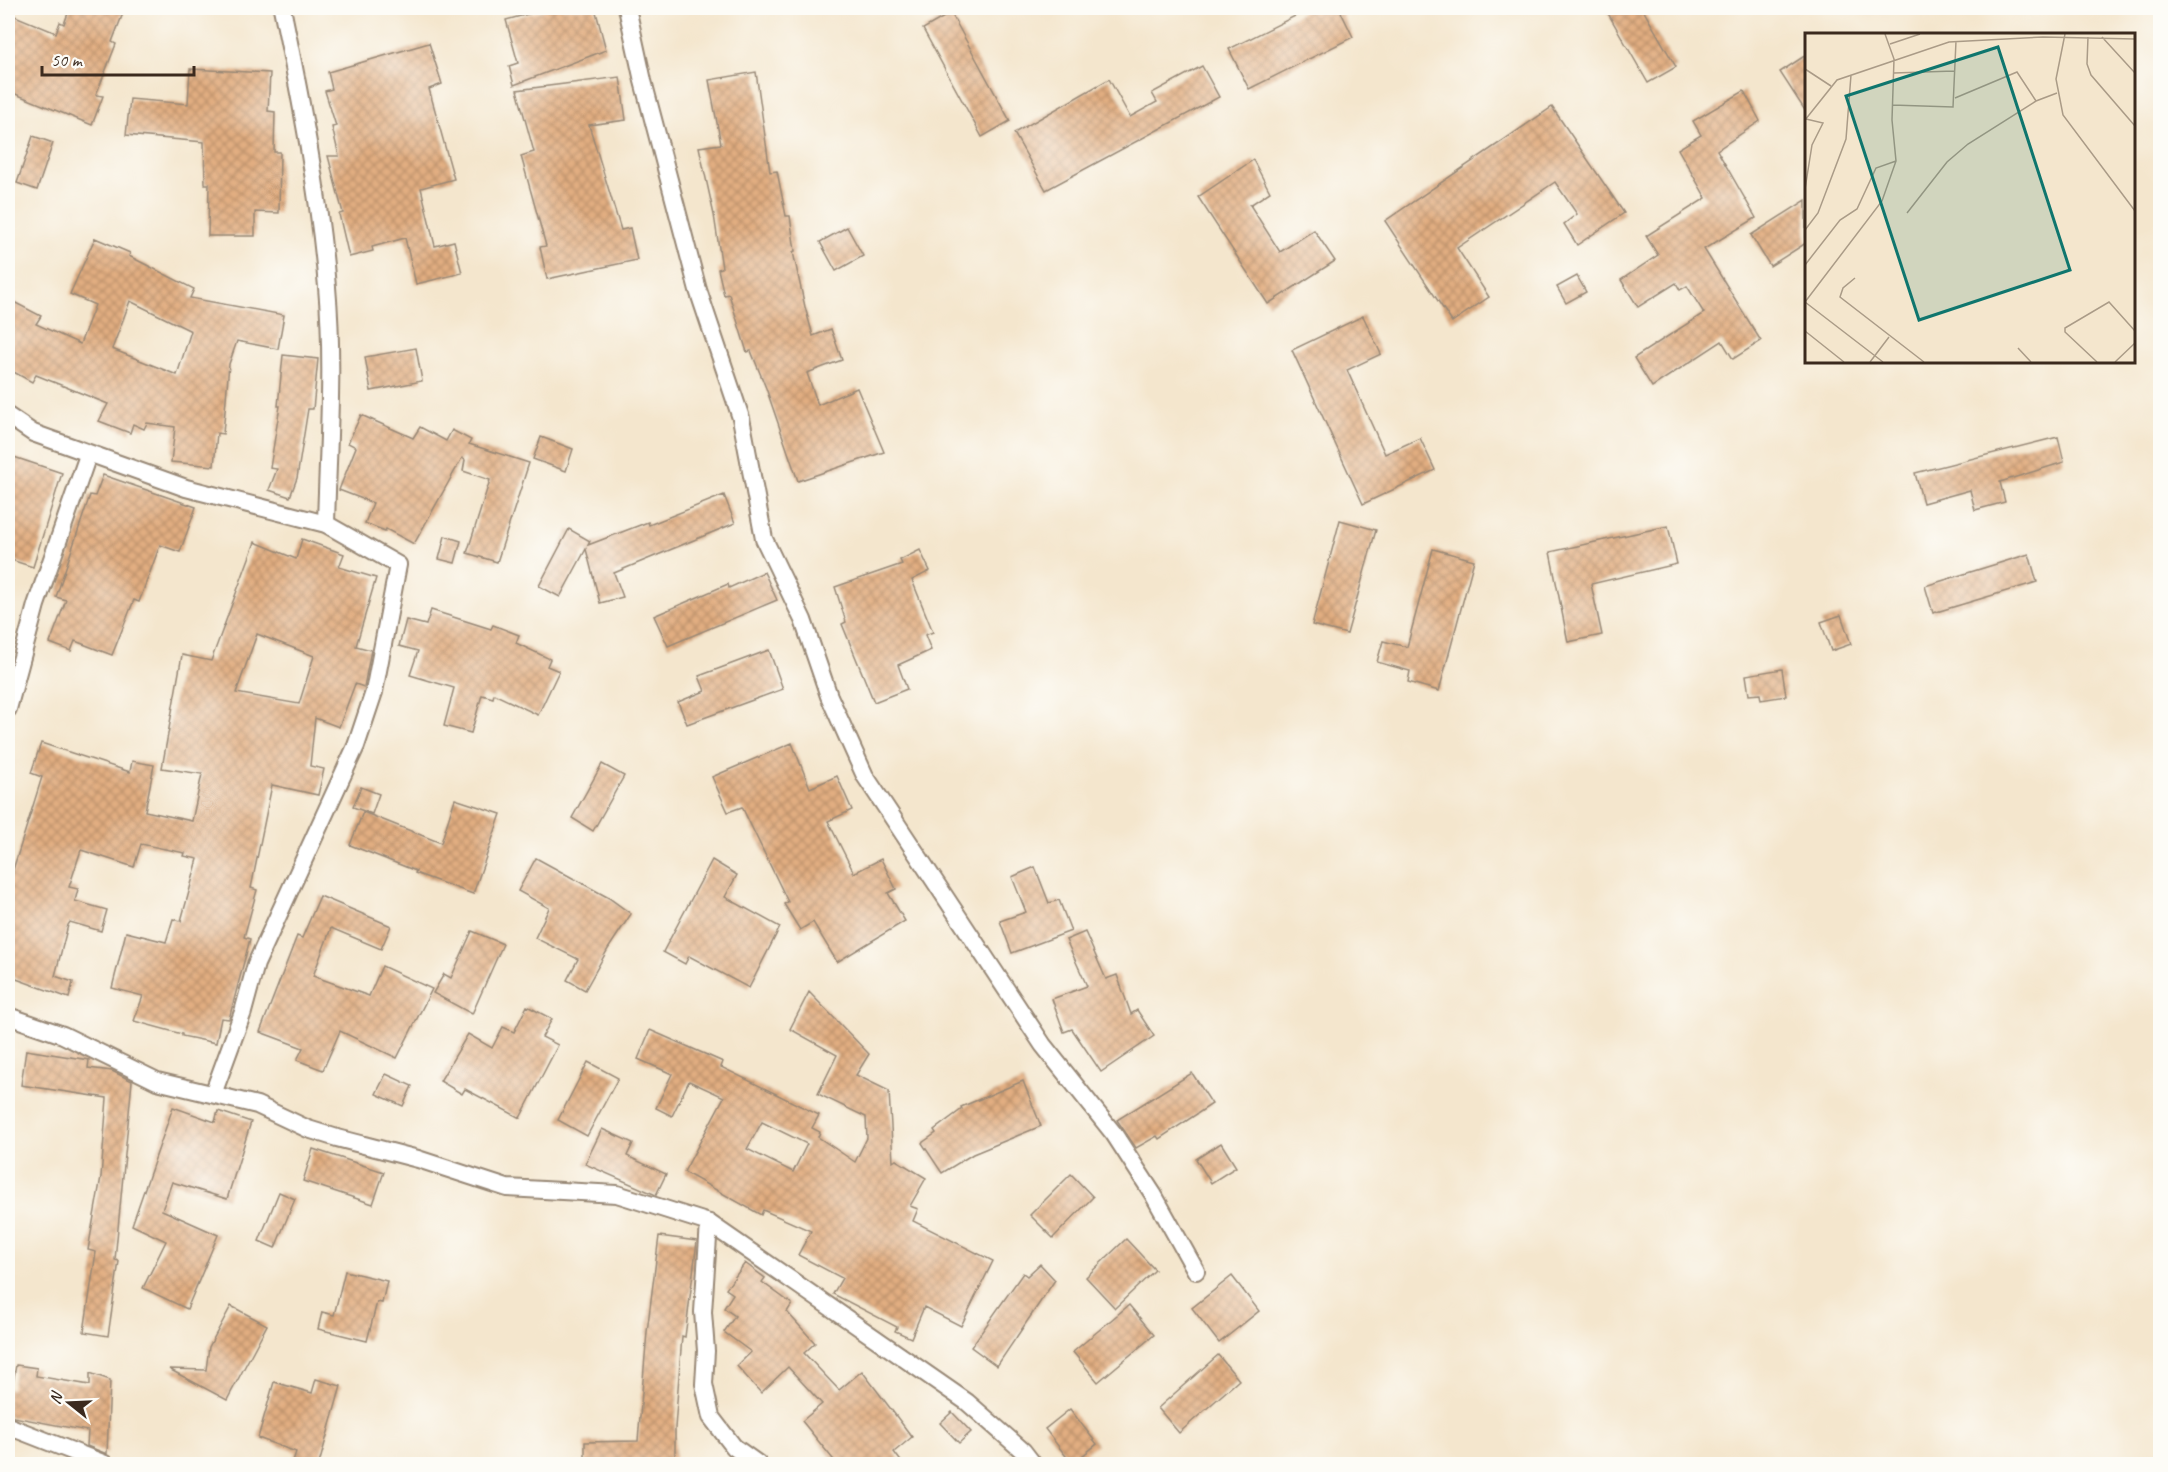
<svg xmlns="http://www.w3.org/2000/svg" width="2168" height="1472" font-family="Caveat,sans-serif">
	<defs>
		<pattern id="building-cross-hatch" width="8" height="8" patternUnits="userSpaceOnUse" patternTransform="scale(1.5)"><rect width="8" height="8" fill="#e2ae81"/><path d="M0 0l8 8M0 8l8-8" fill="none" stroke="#b88e69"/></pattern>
	</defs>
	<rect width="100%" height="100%" fill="#fdfcf7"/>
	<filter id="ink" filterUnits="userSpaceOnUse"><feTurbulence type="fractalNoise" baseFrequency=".0167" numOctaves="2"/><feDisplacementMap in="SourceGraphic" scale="12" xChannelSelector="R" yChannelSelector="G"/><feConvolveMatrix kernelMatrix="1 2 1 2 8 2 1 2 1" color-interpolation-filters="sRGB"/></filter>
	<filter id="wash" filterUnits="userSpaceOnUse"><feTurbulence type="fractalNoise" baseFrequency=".008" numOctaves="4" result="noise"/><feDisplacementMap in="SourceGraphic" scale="24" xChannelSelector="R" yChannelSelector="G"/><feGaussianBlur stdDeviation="1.35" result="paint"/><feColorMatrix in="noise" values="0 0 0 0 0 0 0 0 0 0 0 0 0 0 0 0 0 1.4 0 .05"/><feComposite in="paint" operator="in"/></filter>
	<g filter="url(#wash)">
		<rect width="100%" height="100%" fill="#f4e6cd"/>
		<g id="blocks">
			<g fill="url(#building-cross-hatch)" fill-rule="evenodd">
				<path d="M 70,8 L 125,8 L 112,42 L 116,44 L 96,95 L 103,96 L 92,125 L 8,91 L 8,13 L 56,33 L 60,22 L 64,24 Z"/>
				<path d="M 550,8 L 595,8 L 606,50 L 514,85 L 509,66 L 518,63 L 506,20 Z"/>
				<path d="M 1311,8 L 1339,8 L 1353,37 L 1249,89 L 1229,49 Z"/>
				<path d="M 1605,8 L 1642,8 L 1676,67 L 1648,83 Z"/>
				<path d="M 951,13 L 1010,121 L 982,137 L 923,29 Z"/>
				<path d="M 429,43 L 442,84 L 429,89 L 454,179 L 421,188 L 435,246 L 454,241 L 462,273 L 416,284 L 405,238 L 372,247 L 373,251 L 349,257 L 339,214 L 343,213 L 328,156 L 339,156 L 332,127 L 336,126 L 325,91 L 332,89 L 328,72 Z"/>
				<path d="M 1806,55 L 1806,112 L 1780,72 Z"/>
				<path d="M 1202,66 L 1219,97 L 1046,190 L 1014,133 L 1109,79 L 1130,117 L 1157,102 L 1152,93 Z"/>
				<path d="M 190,69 L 270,73 L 268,111 L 275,112 L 274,152 L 280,152 L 279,213 L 255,212 L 255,236 L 208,236 L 209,184 L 205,184 L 204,142 L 126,135 L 130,99 L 188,104 Z"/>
				<path d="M 756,72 L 770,172 L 777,171 L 786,216 L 790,216 L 795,251 L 793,252 L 805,307 L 813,336 L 831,329 L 842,360 L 807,373 L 818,405 L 857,388 L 884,452 L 798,481 L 766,388 L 751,351 L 747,352 L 729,294 L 724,295 L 718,269 L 722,268 L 714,215 L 699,147 L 721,144 L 709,80 Z"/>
				<path d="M 620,77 L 626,120 L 589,125 L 621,230 L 630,228 L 637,260 L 547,279 L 540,247 L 546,246 L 521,156 L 534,152 L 517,90 Z"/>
				<path d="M 1744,91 L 1760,121 L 1717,150 L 1756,218 L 1704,249 L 1761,341 L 1733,359 L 1722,341 L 1652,387 L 1634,358 L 1704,313 L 1687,286 L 1680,290 L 1676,283 L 1638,307 L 1621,280 L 1658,255 L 1646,236 L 1706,198 L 1678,149 L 1701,135 L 1693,121 Z"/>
				<path d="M 1552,107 L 1624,213 L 1577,245 L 1564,224 L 1577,214 L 1555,182 L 1457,248 L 1489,297 L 1452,322 L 1385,221 Z"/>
				<path d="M 33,136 L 53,143 L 37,190 L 17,183 Z"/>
				<path d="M 1253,160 L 1270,192 L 1250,205 L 1280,252 L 1314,230 L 1335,261 L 1268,304 L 1198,197 Z"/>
				<path d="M 1806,200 L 1806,243 L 1770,266 L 1751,235 Z"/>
				<path d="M 847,227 L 863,256 L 836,271 L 820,242 Z"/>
				<path d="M 95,238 L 130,253 L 129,256 L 194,289 L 190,298 L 284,315 L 278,349 L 237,341 L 229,364 L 223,434 L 217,433 L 214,466 L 171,462 L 175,427 L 147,423 L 144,429 L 133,424 L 130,433 L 99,421 L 108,404 L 36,375 L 32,382 L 8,369 L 8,299 L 41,316 L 36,324 L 80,344 L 95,305 L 70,294 ZM 130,301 L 191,331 L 177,375 L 112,349 Z"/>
				<path d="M 1577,276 L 1586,292 L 1566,303 L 1557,287 Z"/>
				<path d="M 1363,316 L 1381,354 L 1347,370 L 1385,454 L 1420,438 L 1435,470 L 1363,504 L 1292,350 Z"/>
				<path d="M 416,348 L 422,381 L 371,391 L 365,357 Z"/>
				<path d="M 283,355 L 318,359 L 313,409 L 308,409 L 297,478 L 290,497 L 269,490 L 277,469 L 270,468 L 280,406 L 278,406 Z"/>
				<path d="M 361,415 L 413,438 L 420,427 L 446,441 L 452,430 L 471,440 L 469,444 L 529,463 L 497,562 L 467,553 L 490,480 L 463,471 L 465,460 L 462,458 L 414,544 L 386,529 L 385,531 L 365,523 L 373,503 L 339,490 L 356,447 L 348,443 Z"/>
				<path d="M 541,437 L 573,449 L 566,471 L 533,459 Z"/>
				<path d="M 2058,437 L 2064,462 L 2000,482 L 2005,502 L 1975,510 L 1970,490 L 1923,503 L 1915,473 Z"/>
				<path d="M 8,455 L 62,473 L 33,567 L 8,559 Z"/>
				<path d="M 103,475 L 196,507 L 180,552 L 160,545 L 139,602 L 134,600 L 112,655 L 75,641 L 71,651 L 50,643 L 66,600 L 56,597 L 90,495 L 95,496 Z"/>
				<path d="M 724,495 L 735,523 L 614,573 L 623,597 L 600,603 L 586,549 L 560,597 L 539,586 L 569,529 L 590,541 L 588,545 L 648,522 L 649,525 Z"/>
				<path d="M 1340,520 L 1376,530 L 1347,634 L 1312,625 Z"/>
				<path d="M 1668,526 L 1677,564 L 1591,584 L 1602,635 L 1568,642 L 1550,552 Z"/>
				<path d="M 445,536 L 461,541 L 455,563 L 439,559 Z"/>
				<path d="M 302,539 L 344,554 L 339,567 L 376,578 L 356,646 L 371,650 L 364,687 L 355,684 L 339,727 L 315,718 L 310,766 L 324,769 L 318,795 L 272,785 L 251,888 L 257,890 L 244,937 L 250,939 L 229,1019 L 221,1018 L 216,1043 L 182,1036 L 182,1034 L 134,1021 L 143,996 L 112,988 L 126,932 L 166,942 L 173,919 L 181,921 L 198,859 L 184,856 L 185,853 L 141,844 L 134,867 L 81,850 L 69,887 L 78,889 L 75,901 L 107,910 L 101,931 L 70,922 L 68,925 L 55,976 L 73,982 L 69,998 L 8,976 L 12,962 L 8,961 L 8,872 L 12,873 L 42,777 L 31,773 L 41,743 L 130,772 L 132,761 L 154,765 L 145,811 L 192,821 L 202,774 L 162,768 L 182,655 L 211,661 L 255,542 L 296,559 ZM 257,634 L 314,656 L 299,704 L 236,693 Z"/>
				<path d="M 1433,549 L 1474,560 L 1439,691 L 1408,682 L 1410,671 L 1377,662 L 1383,641 L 1407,647 Z"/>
				<path d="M 920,550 L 930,571 L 912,580 L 933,632 L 925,635 L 931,650 L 898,665 L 907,689 L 874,702 L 842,624 L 846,622 L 835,587 L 902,564 L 900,560 Z"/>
				<path d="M 2029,554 L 2037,582 L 1933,613 L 1925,586 Z"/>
				<path d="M 764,572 L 777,600 L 668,646 L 654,616 L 728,584 L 729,588 Z"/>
				<path d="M 431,610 L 491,629 L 493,625 L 519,635 L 516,643 L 550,659 L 547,666 L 559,671 L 538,715 L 494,694 L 493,698 L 482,695 L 471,733 L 444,726 L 454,688 L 410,675 L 418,651 L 399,646 L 406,620 L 426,625 Z"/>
				<path d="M 1841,615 L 1851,644 L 1831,651 L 1821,622 Z"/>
				<path d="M 769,650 L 783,689 L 687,724 L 678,702 L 705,691 L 699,676 Z"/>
				<path d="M 1782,669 L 1786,696 L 1761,700 L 1760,694 L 1749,695 L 1746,675 Z"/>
				<path d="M 792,743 L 810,788 L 837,776 L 852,810 L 828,821 L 854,873 L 881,859 L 896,889 L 888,893 L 905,921 L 837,962 L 813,922 L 800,930 L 784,904 L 788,902 L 742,807 L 728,812 L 712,777 Z"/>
				<path d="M 602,764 L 624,776 L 593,831 L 572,818 Z"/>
				<path d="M 361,787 L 379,794 L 372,814 L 353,807 Z"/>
				<path d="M 455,799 L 501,814 L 473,894 L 415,873 L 416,871 L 350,845 L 363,812 L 441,843 Z"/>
				<path d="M 536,858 L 609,898 L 631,914 L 608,949 L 585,990 L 567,980 L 578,959 L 535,938 L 549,908 L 518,891 Z"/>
				<path d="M 712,860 L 737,875 L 725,897 L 780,927 L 749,988 L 689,956 L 685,964 L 663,952 Z"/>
				<path d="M 1035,867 L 1049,903 L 1059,900 L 1071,931 L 1012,953 L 1000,921 L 1026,912 L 1012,877 Z"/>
				<path d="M 320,896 L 391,926 L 381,949 L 331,928 L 313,976 L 369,996 L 382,966 L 432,989 L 397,1058 L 340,1031 L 323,1070 L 297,1060 L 303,1048 L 260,1032 L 297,936 L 302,938 Z"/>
				<path d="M 472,931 L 503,944 L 472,1014 L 433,993 L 444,974 L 451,978 Z"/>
				<path d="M 1085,932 L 1106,979 L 1117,975 L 1131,1014 L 1137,1010 L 1154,1036 L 1101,1072 L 1072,1029 L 1064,1032 L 1052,999 L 1087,986 L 1066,940 Z"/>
				<path d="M 809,992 L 869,1054 L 856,1075 L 889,1091 L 893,1162 L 896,1160 L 926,1178 L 910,1206 L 918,1209 L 913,1221 L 993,1261 L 961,1326 L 924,1307 L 911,1338 L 895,1331 L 897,1327 L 833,1294 L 842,1278 L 798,1255 L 811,1231 L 763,1210 L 761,1215 L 684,1172 L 724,1097 L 689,1081 L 672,1116 L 656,1108 L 672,1074 L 638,1059 L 650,1030 L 723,1062 L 721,1067 L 819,1115 L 812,1128 L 820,1132 L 818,1137 L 855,1162 L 867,1138 L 866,1117 L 818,1094 L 837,1055 L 790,1029 ZM 762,1122 L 807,1144 L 793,1172 L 747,1149 Z"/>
				<path d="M 527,1006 L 552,1019 L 542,1037 L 558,1045 L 520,1118 L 465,1089 L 462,1094 L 440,1081 L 468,1034 L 492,1048 L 503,1027 L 514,1032 Z"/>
				<path d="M 26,1050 L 89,1060 L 88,1068 L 112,1071 L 132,1081 L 115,1260 L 119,1261 L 108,1336 L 84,1332 L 96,1252 L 88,1250 L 101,1177 L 107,1098 L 21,1085 Z"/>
				<path d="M 588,1062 L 618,1078 L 587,1136 L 558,1120 Z"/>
				<path d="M 1192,1073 L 1212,1104 L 1159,1139 L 1157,1136 L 1136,1148 L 1117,1120 Z"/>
				<path d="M 386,1074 L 412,1086 L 403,1106 L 376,1094 Z"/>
				<path d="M 1023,1081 L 1041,1126 L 973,1154 L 942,1173 L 922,1143 L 936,1133 L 934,1130 L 962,1109 L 961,1107 Z"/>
				<path d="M 173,1107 L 215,1122 L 218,1111 L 251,1122 L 227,1199 L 172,1182 L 162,1210 L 218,1235 L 187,1309 L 143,1288 L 166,1241 L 132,1225 Z"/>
				<path d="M 602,1129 L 633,1143 L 627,1156 L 666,1174 L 656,1195 L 585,1164 Z"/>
				<path d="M 1221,1143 L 1236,1167 L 1211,1183 L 1196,1159 Z"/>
				<path d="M 313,1149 L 384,1172 L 373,1204 L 303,1181 Z"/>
				<path d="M 1071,1174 L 1093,1197 L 1053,1238 L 1030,1215 Z"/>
				<path d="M 279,1192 L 295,1199 L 275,1248 L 259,1241 Z"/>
				<path d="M 659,1236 L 697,1241 L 685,1337 L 682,1336 L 675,1428 L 675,1464 L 585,1464 L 585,1442 L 638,1441 L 647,1332 Z"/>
				<path d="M 1126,1239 L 1155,1270 L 1115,1308 L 1086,1277 Z"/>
				<path d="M 745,1263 L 765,1278 L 762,1282 L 792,1304 L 787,1312 L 815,1343 L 804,1353 L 839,1390 L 862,1371 L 912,1437 L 894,1452 L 903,1464 L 837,1464 L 802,1421 L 822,1404 L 788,1367 L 761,1393 L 737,1366 L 751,1352 L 724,1332 L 735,1316 L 724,1308 L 733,1294 L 726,1289 Z"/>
				<path d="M 1040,1264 L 1055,1280 L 997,1366 L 971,1347 L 1023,1273 L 1027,1276 Z"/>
				<path d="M 345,1271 L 387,1281 L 382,1303 L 377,1302 L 367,1341 L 318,1329 L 322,1312 L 334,1315 Z"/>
				<path d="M 1232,1276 L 1259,1311 L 1219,1343 L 1192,1308 Z"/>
				<path d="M 1129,1305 L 1154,1335 L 1098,1382 L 1073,1352 Z"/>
				<path d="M 231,1306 L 267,1325 L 227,1400 L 169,1369 L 206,1370 L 209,1347 Z"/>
				<path d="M 1218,1355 L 1239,1380 L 1179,1433 L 1158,1408 Z"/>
				<path d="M 16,1365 L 37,1368 L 36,1376 L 90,1385 L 90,1373 L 110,1380 L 107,1454 L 87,1446 L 88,1431 L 8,1416 L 8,1389 L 12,1389 Z"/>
				<path d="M 316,1379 L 341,1386 L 319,1464 L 292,1464 L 296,1452 L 258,1438 L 274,1382 L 312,1393 Z"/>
				<path d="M 1070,1409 L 1097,1444 L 1072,1464 L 1045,1429 Z"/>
				<path d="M 952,1412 L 971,1432 L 959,1443 L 940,1423 Z"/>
			</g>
		</g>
	</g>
	<g filter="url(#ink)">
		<use href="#blocks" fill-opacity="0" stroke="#988876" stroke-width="1.5"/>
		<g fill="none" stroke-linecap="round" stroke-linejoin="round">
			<defs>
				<g id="street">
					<path d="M 282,8 C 301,100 319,192 327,287 C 334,365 328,445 326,524"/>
					<path d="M 627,8 L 643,81 L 698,290 L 741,418 L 764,539 L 803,620 L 829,696 L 865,776 L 889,812 L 1043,1045 L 1114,1134 L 1153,1194 L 1196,1271"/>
					<path d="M 8,416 L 33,433 L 186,488 L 326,524 L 398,565 L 374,692 L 356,746 L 256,964 L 243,1012 L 213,1094"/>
					<path d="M 8,709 L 36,605 L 88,455"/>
					<path d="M 8,1016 L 63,1035 L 157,1081 L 257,1105 L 308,1129 L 337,1138 L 418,1159 L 507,1188 L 617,1194 L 709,1223 L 967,1402 L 1023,1451 L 1033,1464"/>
					<path d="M 709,1223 L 703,1312 L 706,1351 L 704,1384 L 711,1417 L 734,1447 L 758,1464"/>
					<path d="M 8,1426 L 105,1464"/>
				</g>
			</defs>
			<use href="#street" stroke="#988876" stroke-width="20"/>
			<use href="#street" stroke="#fff" stroke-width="16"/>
		</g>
	</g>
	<g transform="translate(1805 33)">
		<rect width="330" height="330" fill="#f4e6cd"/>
		<path fill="none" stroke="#aa9b87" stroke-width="1.5" d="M 260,1 L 251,46 L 258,82 L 330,178M 283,4 L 282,31 L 286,42 L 330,93M 297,4 L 330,40M 85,11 L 115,1M 0,36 L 26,53M 89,40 L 149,38M 150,65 L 212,39 L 231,68M 87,72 L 148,74 L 151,8M 0,87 L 32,47 L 144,9 L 238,4 L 330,6M 0,156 L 7,112 L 18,90 L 1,86M 102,180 L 142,129 L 163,111 L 231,68 L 252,60M 0,197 L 13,180 L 41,106 L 46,42M 0,232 L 35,187 L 52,176 L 71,135 L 91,128M 50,245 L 38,255 L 35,264 L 119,329M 0,269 L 77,168 L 91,128 L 87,87 L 89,26 L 80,1M 0,269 L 78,329M 0,298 L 39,329M 213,315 L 226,329M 65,329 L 84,304M 292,329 L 260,299 L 260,295 L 304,269 L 330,298M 310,329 L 330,310"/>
		<path fill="#0f766e" fill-opacity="0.15" stroke="#0f766e" stroke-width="3" d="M 193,14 L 265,237 L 114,287 L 41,63 Z"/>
		<rect width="330" height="330" fill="none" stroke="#3b2a1e" stroke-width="3"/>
	</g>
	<rect width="2168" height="1472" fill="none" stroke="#fdfcf7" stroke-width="30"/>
	<g transform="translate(69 1403) rotate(288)" stroke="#fdfcf7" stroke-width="4.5" paint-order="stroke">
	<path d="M0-4.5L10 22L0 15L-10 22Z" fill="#3b2a1e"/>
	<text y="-9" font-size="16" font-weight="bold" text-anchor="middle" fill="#3b2a1e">N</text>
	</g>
	<path d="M42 66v9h152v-9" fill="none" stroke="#3b2a1e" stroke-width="3"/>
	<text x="51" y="66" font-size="18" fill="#3b2a1e" stroke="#fdfcf7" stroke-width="4.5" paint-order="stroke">50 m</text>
</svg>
